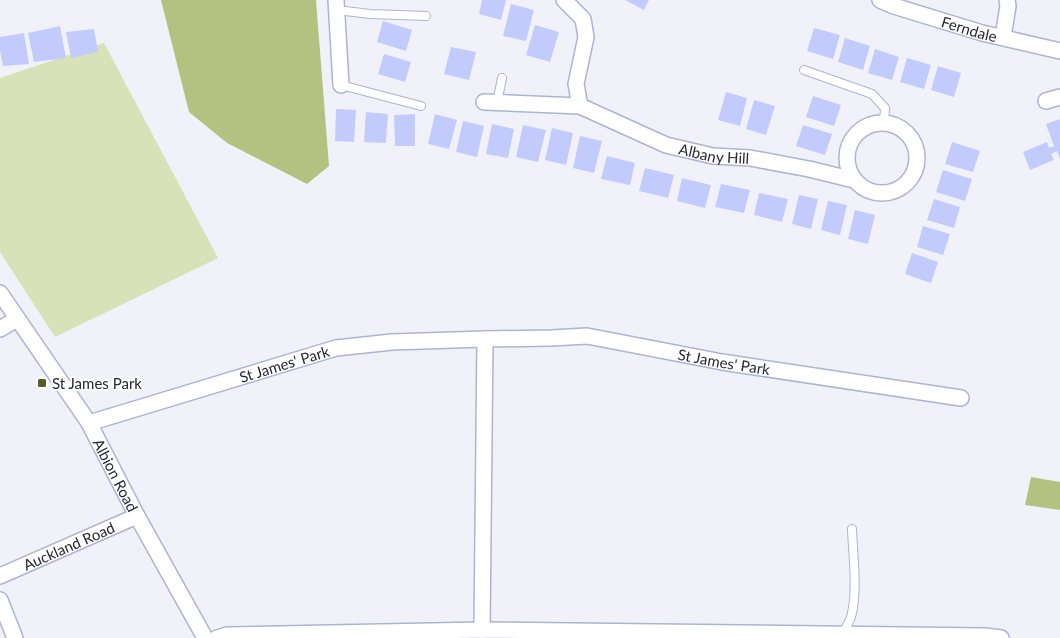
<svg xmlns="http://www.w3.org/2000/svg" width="1060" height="638" font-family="Lato,sans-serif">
	<rect width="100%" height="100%" fill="#f1f2f9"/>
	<path fill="#d8e1b7" d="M 104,43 L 218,258 L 55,337 L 0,252 L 0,78 Z"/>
	<g fill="#b5c180">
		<path d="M 161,0 L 316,0 L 329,166 L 307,184 L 227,143 L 189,112 Z"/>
		<path d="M 1031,477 L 1060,482 L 1060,510 L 1025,505 Z"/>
	</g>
	<g fill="#c3cbfd">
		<path d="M 482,0 L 506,0 L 501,20 L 479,14 Z"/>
		<path d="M 625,0 L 649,0 L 644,10 Z"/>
		<path d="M 511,4 L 534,10 L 526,41 L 503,36 Z"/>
		<path d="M 383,21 L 412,30 L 406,51 L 377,42 Z"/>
		<path d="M 535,25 L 559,32 L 550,62 L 526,55 Z"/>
		<path d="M 60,26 L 66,58 L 34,62 L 28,33 Z"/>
		<path d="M 814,28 L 840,35 L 833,59 L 807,51 Z"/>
		<path d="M 94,29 L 98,52 L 71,58 L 66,32 Z"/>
		<path d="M 24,33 L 29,64 L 3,66 L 0,51 L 0,37 Z"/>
		<path d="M 845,38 L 870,46 L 863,70 L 838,62 Z"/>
		<path d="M 451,47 L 476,52 L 469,80 L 444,74 Z"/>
		<path d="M 875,49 L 899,57 L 892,80 L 868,73 Z"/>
		<path d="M 384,54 L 411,62 L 405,82 L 378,74 Z"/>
		<path d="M 907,58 L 931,65 L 924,89 L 900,82 Z"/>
		<path d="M 938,66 L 961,73 L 954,97 L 931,90 Z"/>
		<path d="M 726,92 L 747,98 L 740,126 L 718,120 Z"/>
		<path d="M 813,96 L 841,105 L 834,126 L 806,117 Z"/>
		<path d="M 754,100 L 775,106 L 766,135 L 746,129 Z"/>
		<path d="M 336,109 L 356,110 L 354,142 L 335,141 Z"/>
		<path d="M 366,112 L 388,114 L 386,143 L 364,142 Z"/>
		<path d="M 415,114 L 415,146 L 395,146 L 394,115 Z"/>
		<path d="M 435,114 L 457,120 L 449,149 L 428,144 Z"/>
		<path d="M 1060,119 L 1060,159 L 1057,151 L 1051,154 L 1054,160 L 1030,170 L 1023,152 L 1047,142 L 1049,148 L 1054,146 L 1046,124 Z"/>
		<path d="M 463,121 L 484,126 L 477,157 L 456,152 Z"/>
		<path d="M 492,124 L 514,129 L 508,158 L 486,154 Z"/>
		<path d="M 523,125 L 546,130 L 538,162 L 516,157 Z"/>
		<path d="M 803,125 L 832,134 L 825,155 L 796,146 Z"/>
		<path d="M 552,128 L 573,133 L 566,165 L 545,160 Z"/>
		<path d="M 580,136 L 602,141 L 594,173 L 573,168 Z"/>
		<path d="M 952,142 L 980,151 L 973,172 L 945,164 Z"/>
		<path d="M 607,156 L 635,163 L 630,185 L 601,179 Z"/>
		<path d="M 645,168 L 674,175 L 668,198 L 639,191 Z"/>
		<path d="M 943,170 L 972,179 L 965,201 L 936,192 Z"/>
		<path d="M 682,178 L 711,185 L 705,208 L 677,201 Z"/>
		<path d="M 721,184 L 750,190 L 744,213 L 715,207 Z"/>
		<path d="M 759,193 L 788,199 L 782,222 L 754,215 Z"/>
		<path d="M 799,195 L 818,199 L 811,229 L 792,224 Z"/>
		<path d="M 934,199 L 960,207 L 954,228 L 927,220 Z"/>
		<path d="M 828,201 L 847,205 L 840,235 L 821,230 Z"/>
		<path d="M 855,210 L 875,215 L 868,244 L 848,239 Z"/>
		<path d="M 923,226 L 950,234 L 943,255 L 917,247 Z"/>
		<path d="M 912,253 L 938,262 L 931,283 L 905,274 Z"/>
	</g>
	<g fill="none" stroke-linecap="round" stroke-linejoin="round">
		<defs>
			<g id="service">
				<path d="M 337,10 L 370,14 L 426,16"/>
				<path d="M 804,70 L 872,94 L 885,108 L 884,123"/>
				<path d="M 341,85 L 421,106"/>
				<path d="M 497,103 L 502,78"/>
				<path d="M 842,635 C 845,629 849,623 851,617 C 858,592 853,555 852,529"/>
			</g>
			<g id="minor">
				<path d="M 336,0 L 341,85"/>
				<path id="s1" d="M 564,0 L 583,19 L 586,37 L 576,84 L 580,106 L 666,145 L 713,156 L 750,158 L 809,169 L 854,180"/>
				<path id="s2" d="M 880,0 L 894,6 L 982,33 L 1060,51"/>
				<path d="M 1003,37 L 1008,6 L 1007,0"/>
				<path d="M 1046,101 L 1060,97"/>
				<path d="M 484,102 L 580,106"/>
				<circle cx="882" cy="158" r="35"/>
				<path id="s3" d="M 0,293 L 89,423 L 137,516 L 205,638"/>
				<path d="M 0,329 L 17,319"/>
				<path id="s4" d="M 89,423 L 336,348 L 392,342 L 485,339 L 551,338 L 587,336 L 722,362 L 961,398"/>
				<path id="s5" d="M 0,576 L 137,516"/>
				<path d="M 0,600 L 15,638"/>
				<path d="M 482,630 L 485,339"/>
				<path d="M 217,638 L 227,635 L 482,630 L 985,636 L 1001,638"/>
			</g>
		</defs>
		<use href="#service" stroke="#adb3d3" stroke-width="10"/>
		<use href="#minor" stroke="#adb3d3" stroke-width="18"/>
		<use href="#service" stroke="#fff" stroke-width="8"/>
		<use href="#minor" stroke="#fff" stroke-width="15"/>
	</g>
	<rect fill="#545c2b" stroke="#fff" stroke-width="2" x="37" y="378" width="10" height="10" rx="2.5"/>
	<g text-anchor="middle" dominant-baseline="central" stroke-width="4" stroke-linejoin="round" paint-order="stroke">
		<g font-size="15" fill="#252733" stroke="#fff">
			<text stroke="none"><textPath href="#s2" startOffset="94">Ferndale</textPath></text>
			<text stroke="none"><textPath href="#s1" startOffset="259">Albany Hill</textPath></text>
			<text stroke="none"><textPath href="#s4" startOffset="649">St James' Park</textPath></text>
			<text stroke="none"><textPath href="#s4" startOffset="204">St James' Park</textPath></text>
			<text stroke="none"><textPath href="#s3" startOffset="216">Albion Road</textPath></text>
			<text stroke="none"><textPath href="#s5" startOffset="75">Auckland Road</textPath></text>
		</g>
		<g font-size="15" fill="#252733" stroke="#fff" text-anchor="start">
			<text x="52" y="383">St James Park</text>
		</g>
	</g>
</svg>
